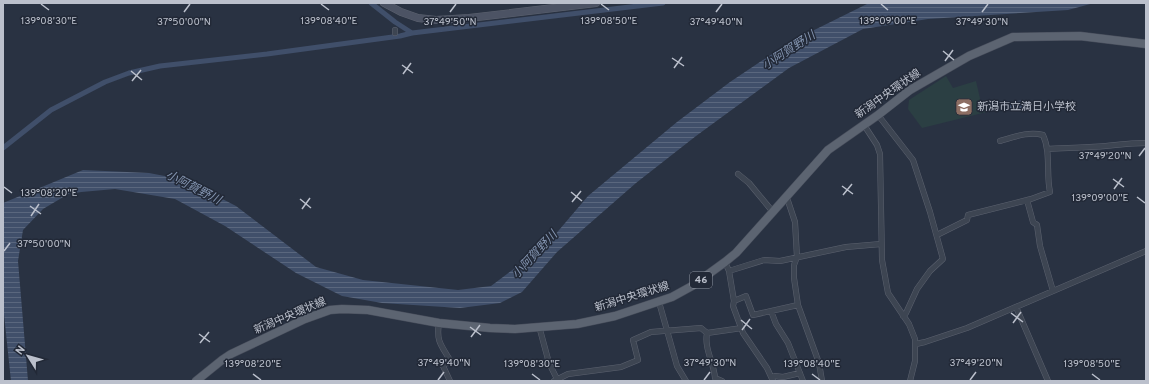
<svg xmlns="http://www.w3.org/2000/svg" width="1149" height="384" viewBox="0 0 1149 384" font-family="Overpass,'Noto Sans JP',sans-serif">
<defs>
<pattern id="water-rules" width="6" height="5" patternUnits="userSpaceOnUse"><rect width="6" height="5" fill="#404f6a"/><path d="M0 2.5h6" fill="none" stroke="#5a677e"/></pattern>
</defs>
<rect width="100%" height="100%" fill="#293242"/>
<!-- pitch -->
<path fill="#2b3f43" d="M946,76L953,88L976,81L982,107L998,103L999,109L922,128L908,109L909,100Z"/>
<!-- water -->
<path fill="url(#water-rules)" d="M869,3H1094L1068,10L928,19L863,29L789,68L696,136L636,183L557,252L522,292L500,303L460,308L382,303L342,296L296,273L225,226L175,199L115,189L70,193L43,209L23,230L18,261L28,381H11L3,305V203L83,170L149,173L175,178L201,188L236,206L316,267L363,280L458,290L491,286L548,243L588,196L677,122L730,82L790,42Z
M1023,100L1025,107L1008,111L1007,103Z"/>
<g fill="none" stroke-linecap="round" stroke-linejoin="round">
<!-- canal -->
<path stroke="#404f6a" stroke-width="5" d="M371,3L395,22L412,33
M3,148L51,110L105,82L129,73L160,66L267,54L400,36L412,33L663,3"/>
<defs>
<path id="street" d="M395,33V30
M878,115L913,160L930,212L943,259L930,271L917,289L906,313L903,316
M864,125L877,145L880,154L882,260L888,293L909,324L915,339V361L910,381
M1047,149C1061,148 1076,148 1090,147C1109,146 1127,143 1146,143
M738,174L749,183L773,212
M1027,200L1033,222L1037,225L1040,246L1053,291
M937,235L967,220L968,215L1031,199L1050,192C1046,174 1051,152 1043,135C1029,131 1014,137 1000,141
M725,262L729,271L734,301L733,306L743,333L767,368L773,381
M729,271L764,260L780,261L846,247L881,244
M734,301L746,296L753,315L798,305L794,278V265L797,257L795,222L788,201L786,198
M659,302L677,366L686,381
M798,305L819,363L822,381
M1016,307L1048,381
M771,311L776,324L788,343L803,381
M439,323C436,341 441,345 450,360L443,366L450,381
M539,326L549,363L558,381
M707,333C704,349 714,363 715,378L722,381
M707,333L742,328
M916,344L925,342L967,328L1146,251
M772,377L775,376L783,377L800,373
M554,381L568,374L621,367L638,360L633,340L651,332L701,328L707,333"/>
<path id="secondary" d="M384,3L401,12L418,18L436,20L469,18L596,3"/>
<path id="primary" d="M196,381L222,360L231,354L305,319L330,310L342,309L368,310L439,323L490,328L515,329L577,324L615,316L672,297L692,286L725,262L736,253L828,150L878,115L910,90L969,56L1013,37L1080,36L1146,44"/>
</defs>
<!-- street casing -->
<use href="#street" stroke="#5c626f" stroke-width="6"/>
<!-- secondary casing -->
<use href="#secondary" stroke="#5c626f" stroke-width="8"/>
<!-- primary casing -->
<use href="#primary" stroke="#474d5b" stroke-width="9"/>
<!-- street -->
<use href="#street" stroke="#3d4552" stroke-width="5"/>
<!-- secondary -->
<use href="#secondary" stroke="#4c5364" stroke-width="7"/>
<!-- primary -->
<use href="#primary" stroke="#5c6471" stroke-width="8"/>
</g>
<!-- ticks -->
<path fill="none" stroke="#bbc0cc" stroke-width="1.5" d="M41,4L49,10M321,4L329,10M601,4L609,10M881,4L888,10M184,12L190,4M450,12L456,4M716,12L722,4M982,12L988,4M943,51L954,60M672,58L684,66M945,61L953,50M402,65L413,73M674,68L682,57M131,71L142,80M403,74L411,63M132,81L141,70M1139,156L1145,148M1113,179L1124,187M842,186L853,194M4,187L12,193M1114,189L1122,178M571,192L582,201M843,195L852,184M1137,197L1145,203M300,199L311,208M572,202L581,191M30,206L41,214M302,209L310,198M31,216L39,204M4,251L10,243M1011,313L1023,322M741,320L752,329M1013,323L1021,312M470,327L481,335M742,330L750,319M199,334L210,342M471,337L480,325M200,343L209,332M253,374L261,380M532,374L540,380M812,374L820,380M1092,374L1100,380M438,380L444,372M704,380L710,372M970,380L976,372"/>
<!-- icons -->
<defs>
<symbol id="school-square" viewBox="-11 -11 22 22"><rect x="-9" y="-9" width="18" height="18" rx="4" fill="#8d6e63" stroke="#222937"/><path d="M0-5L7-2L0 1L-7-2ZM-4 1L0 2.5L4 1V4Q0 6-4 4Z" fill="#fff"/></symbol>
</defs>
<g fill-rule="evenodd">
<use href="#school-square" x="954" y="97" width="20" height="20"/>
</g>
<g text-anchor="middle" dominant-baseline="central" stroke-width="3" stroke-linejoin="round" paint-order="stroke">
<!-- shield labels -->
<rect fill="#222937" stroke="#8d939f" stroke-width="1" x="690" y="272" width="22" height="16" rx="3"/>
<g font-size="10" font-weight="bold" fill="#bbc0cc">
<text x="701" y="280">46</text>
</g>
<!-- street labels -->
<g font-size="11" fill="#bbc0cc" stroke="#222937">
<text transform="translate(888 94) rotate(-35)">新潟中央環状線</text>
<text transform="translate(632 297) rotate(-17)">新潟中央環状線</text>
<text transform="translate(290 316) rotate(-23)">新潟中央環状線</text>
</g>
<!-- poi labels -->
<g font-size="11" fill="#bbc0cc" stroke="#222937" text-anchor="start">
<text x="977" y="107">新潟市立満日小学校</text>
</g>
<!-- water labels -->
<g font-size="12" font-style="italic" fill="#8495b1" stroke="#222937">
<text transform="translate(789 51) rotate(-33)">小阿賀野川</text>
<text transform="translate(193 188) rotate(27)">小阿賀野川</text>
<text transform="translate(535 255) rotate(-47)">小阿賀野川</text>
</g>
</g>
<g font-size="10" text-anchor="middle" fill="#bbc0cc" stroke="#222937" stroke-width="3" stroke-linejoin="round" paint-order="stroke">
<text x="49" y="24">139°08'30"E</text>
<text x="329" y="24">139°08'40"E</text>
<text x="609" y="24">139°08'50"E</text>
<text x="888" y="24">139°09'00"E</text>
<text x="184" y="25">37°50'00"N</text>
<text x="450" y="25">37°49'50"N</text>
<text x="716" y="25">37°49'40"N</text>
<text x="982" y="25">37°49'30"N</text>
<text x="1105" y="159">37°49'20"N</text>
<text x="49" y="196">139°08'20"E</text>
<text x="1100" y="201">139°09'00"E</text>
<text x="44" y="247">37°50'00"N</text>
<text x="444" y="366">37°49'40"N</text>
<text x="710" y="366">37°49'30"N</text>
<text x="976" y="366">37°49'20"N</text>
<text x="253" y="367">139°08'20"E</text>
<text x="532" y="367">139°08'30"E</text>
<text x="812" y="367">139°08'40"E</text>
<text x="1092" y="367">139°08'50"E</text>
</g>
<!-- border -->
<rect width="1149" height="384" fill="none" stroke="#bbc0cc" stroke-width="8"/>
<!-- north arrow -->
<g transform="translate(28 356) rotate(307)" stroke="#222937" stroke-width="3" paint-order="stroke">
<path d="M0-3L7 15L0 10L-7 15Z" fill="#bbc0cc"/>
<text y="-6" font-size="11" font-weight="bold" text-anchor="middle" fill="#bbc0cc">N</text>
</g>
</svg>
